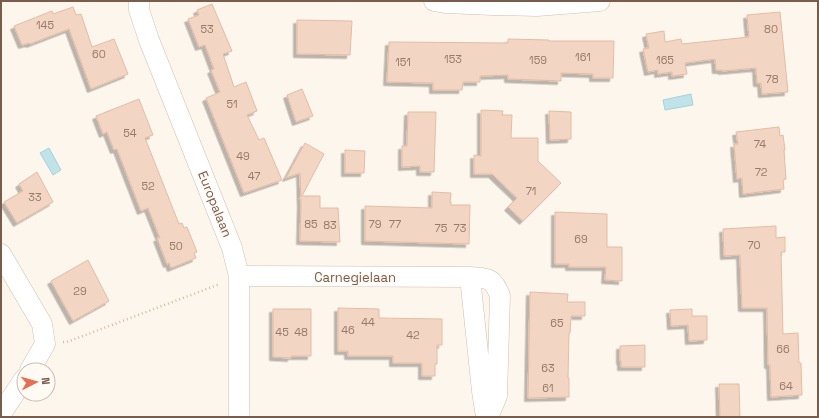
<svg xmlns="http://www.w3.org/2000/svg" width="819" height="418" viewBox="0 0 819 418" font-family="'Space Grotesk',sans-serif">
<defs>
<filter id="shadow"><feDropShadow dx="-3.5" dy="3.5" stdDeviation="0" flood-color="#0004"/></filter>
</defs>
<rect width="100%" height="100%" fill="#fdf6ec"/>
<!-- water -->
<path fill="#bfe3e8" stroke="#a5d3da" d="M691,94L693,105L665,110L663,100Z
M49,148L61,170L53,175L40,153Z"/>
<!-- building -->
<path fill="#f3d5c3" stroke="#e6bba3" filter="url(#shadow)" d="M212,4L232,51L223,54L234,87L246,82L257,111L247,115L259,140L264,138L282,180L244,193L206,98L220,92L211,70L214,69L205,45L199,47L188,19L199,15L197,10Z
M73,7L76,15L81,14L92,47L114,39L128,74L91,89L69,29L30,44L29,43L22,45L14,26L52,11L53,14Z
M780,12L788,92L762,94L761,83H757L756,68L722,71V70H716L715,59L685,63L687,74L672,76V72L658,74V70L648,72L643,49L649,48L646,34L664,31L665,42L681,39L682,44L749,37L747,15Z
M297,20L352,21L350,55L297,54Z
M508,39L549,40V41H614L613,78H593V74L561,73V81L508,79V75L480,76V82H463L462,90H433V83L387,82L389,42L508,43Z
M302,89L313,116L296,122L287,95Z
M139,99L153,135L145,138L179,224L182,223L184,228L187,227L197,252L194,253L196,258L171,268L169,263L167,264L157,238H160L148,208L141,211L117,149L114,150L107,132L103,134L96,116Z
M481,110L503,111L502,115H512L511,138H538V161L561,183L523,221L508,207L517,198L492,174H474V155L481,156Z
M549,111L571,112V139L550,140Z
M408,112H436L434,172H420V166L402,167V146H407Z
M779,127L780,136L783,135L785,150H784L786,179L783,180L784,189L743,194L742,178L737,179L734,144H738L736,132Z
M305,143L324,154L302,196H320V208H338L340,242L300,241L301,204L300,173L286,178Z
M345,150L365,151L364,173H345Z
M37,172L53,202L17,223L4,202L23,191L19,184Z
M432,192L451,193L450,202H451V205H470L469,244L365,241V206L432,208Z
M555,212L607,214V247H622V281L605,280L606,267H569V264H555Z
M776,226V238L785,237V252H781L783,334L798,333L799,363H801L802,395L771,397L770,365H768L767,308H742L740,255L724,256L723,229Z
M88,260L109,301L73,321L51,281Z
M530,292L568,294L567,302H585V316H571L570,333H569L568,378H569V397L528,398Z
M338,308L379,309V318L442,319V345H437V364H435V376H422V363H393V356H348V351H338Z
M273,309H311V356H291V358L273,357Z
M692,309V316H707V340L689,341L688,325L671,326L670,310Z
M645,345V367H621V361H620V346Z
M719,384H739L740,417H720Z"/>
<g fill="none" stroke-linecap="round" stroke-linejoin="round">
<defs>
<path id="minor" d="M139,1V10L149,40L232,248L239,276V417
M434,1L445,3L493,5L537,6L600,1
M1,254L42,324L45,344L30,370
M239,276L470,277C489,279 493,277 500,296L497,396L488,417
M470,277L482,391L486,417
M1,414L24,379"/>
</defs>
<!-- minor casing -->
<use href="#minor" stroke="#d1beb0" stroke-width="21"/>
<!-- path -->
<path stroke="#d9b8a5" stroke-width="2.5" stroke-dasharray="1 3" stroke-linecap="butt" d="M63,342H67L220,284"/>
<!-- minor -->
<use href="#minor" stroke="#fff" stroke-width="20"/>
</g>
<g text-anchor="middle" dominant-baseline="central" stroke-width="3" stroke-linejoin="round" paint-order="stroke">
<!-- number labels -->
<g font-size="11" fill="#987a6a">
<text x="45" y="25">145</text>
<text x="207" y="29">53</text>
<text x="771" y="29">80</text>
<text x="99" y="54">60</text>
<text x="583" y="57">161</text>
<text x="453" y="59">153</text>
<text x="538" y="60">159</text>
<text x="665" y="60">165</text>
<text x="403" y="62">151</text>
<text x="772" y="79">78</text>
<text x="232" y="104">51</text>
<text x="130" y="133">54</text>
<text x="760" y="144">74</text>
<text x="243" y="156">49</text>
<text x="761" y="172">72</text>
<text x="254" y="176">47</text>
<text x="148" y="186">52</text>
<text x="531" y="191">71</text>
<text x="35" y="197">33</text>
<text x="311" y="224">85</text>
<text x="375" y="224">79</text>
<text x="395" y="224">77</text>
<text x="330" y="225">83</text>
<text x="441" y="228">75</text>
<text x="460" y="228">73</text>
<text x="581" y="239">69</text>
<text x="754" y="245">70</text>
<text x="176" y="246">50</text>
<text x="80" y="291">29</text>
<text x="368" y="322">44</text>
<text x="557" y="323">65</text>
<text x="348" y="330">46</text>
<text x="282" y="332">45</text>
<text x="301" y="332">48</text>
<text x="413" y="335">42</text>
<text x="783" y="349">66</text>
<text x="548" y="368">63</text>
<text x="786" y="386">64</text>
<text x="548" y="388">61</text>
</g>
<!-- street labels -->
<g font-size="13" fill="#7a5c4d" stroke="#fffaf3">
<text transform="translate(215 204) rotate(68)">Europalaan</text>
<text x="355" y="277">Carnegielaan</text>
</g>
</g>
<!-- border -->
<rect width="819" height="418" fill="none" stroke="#7a5c4d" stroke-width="4"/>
<!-- north arrow -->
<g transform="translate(36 382) rotate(84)"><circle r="19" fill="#fffaf3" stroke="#cabbb1"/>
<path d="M0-3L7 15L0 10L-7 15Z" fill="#e76f51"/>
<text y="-6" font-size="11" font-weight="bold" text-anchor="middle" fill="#7a5c4d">N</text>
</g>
</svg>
